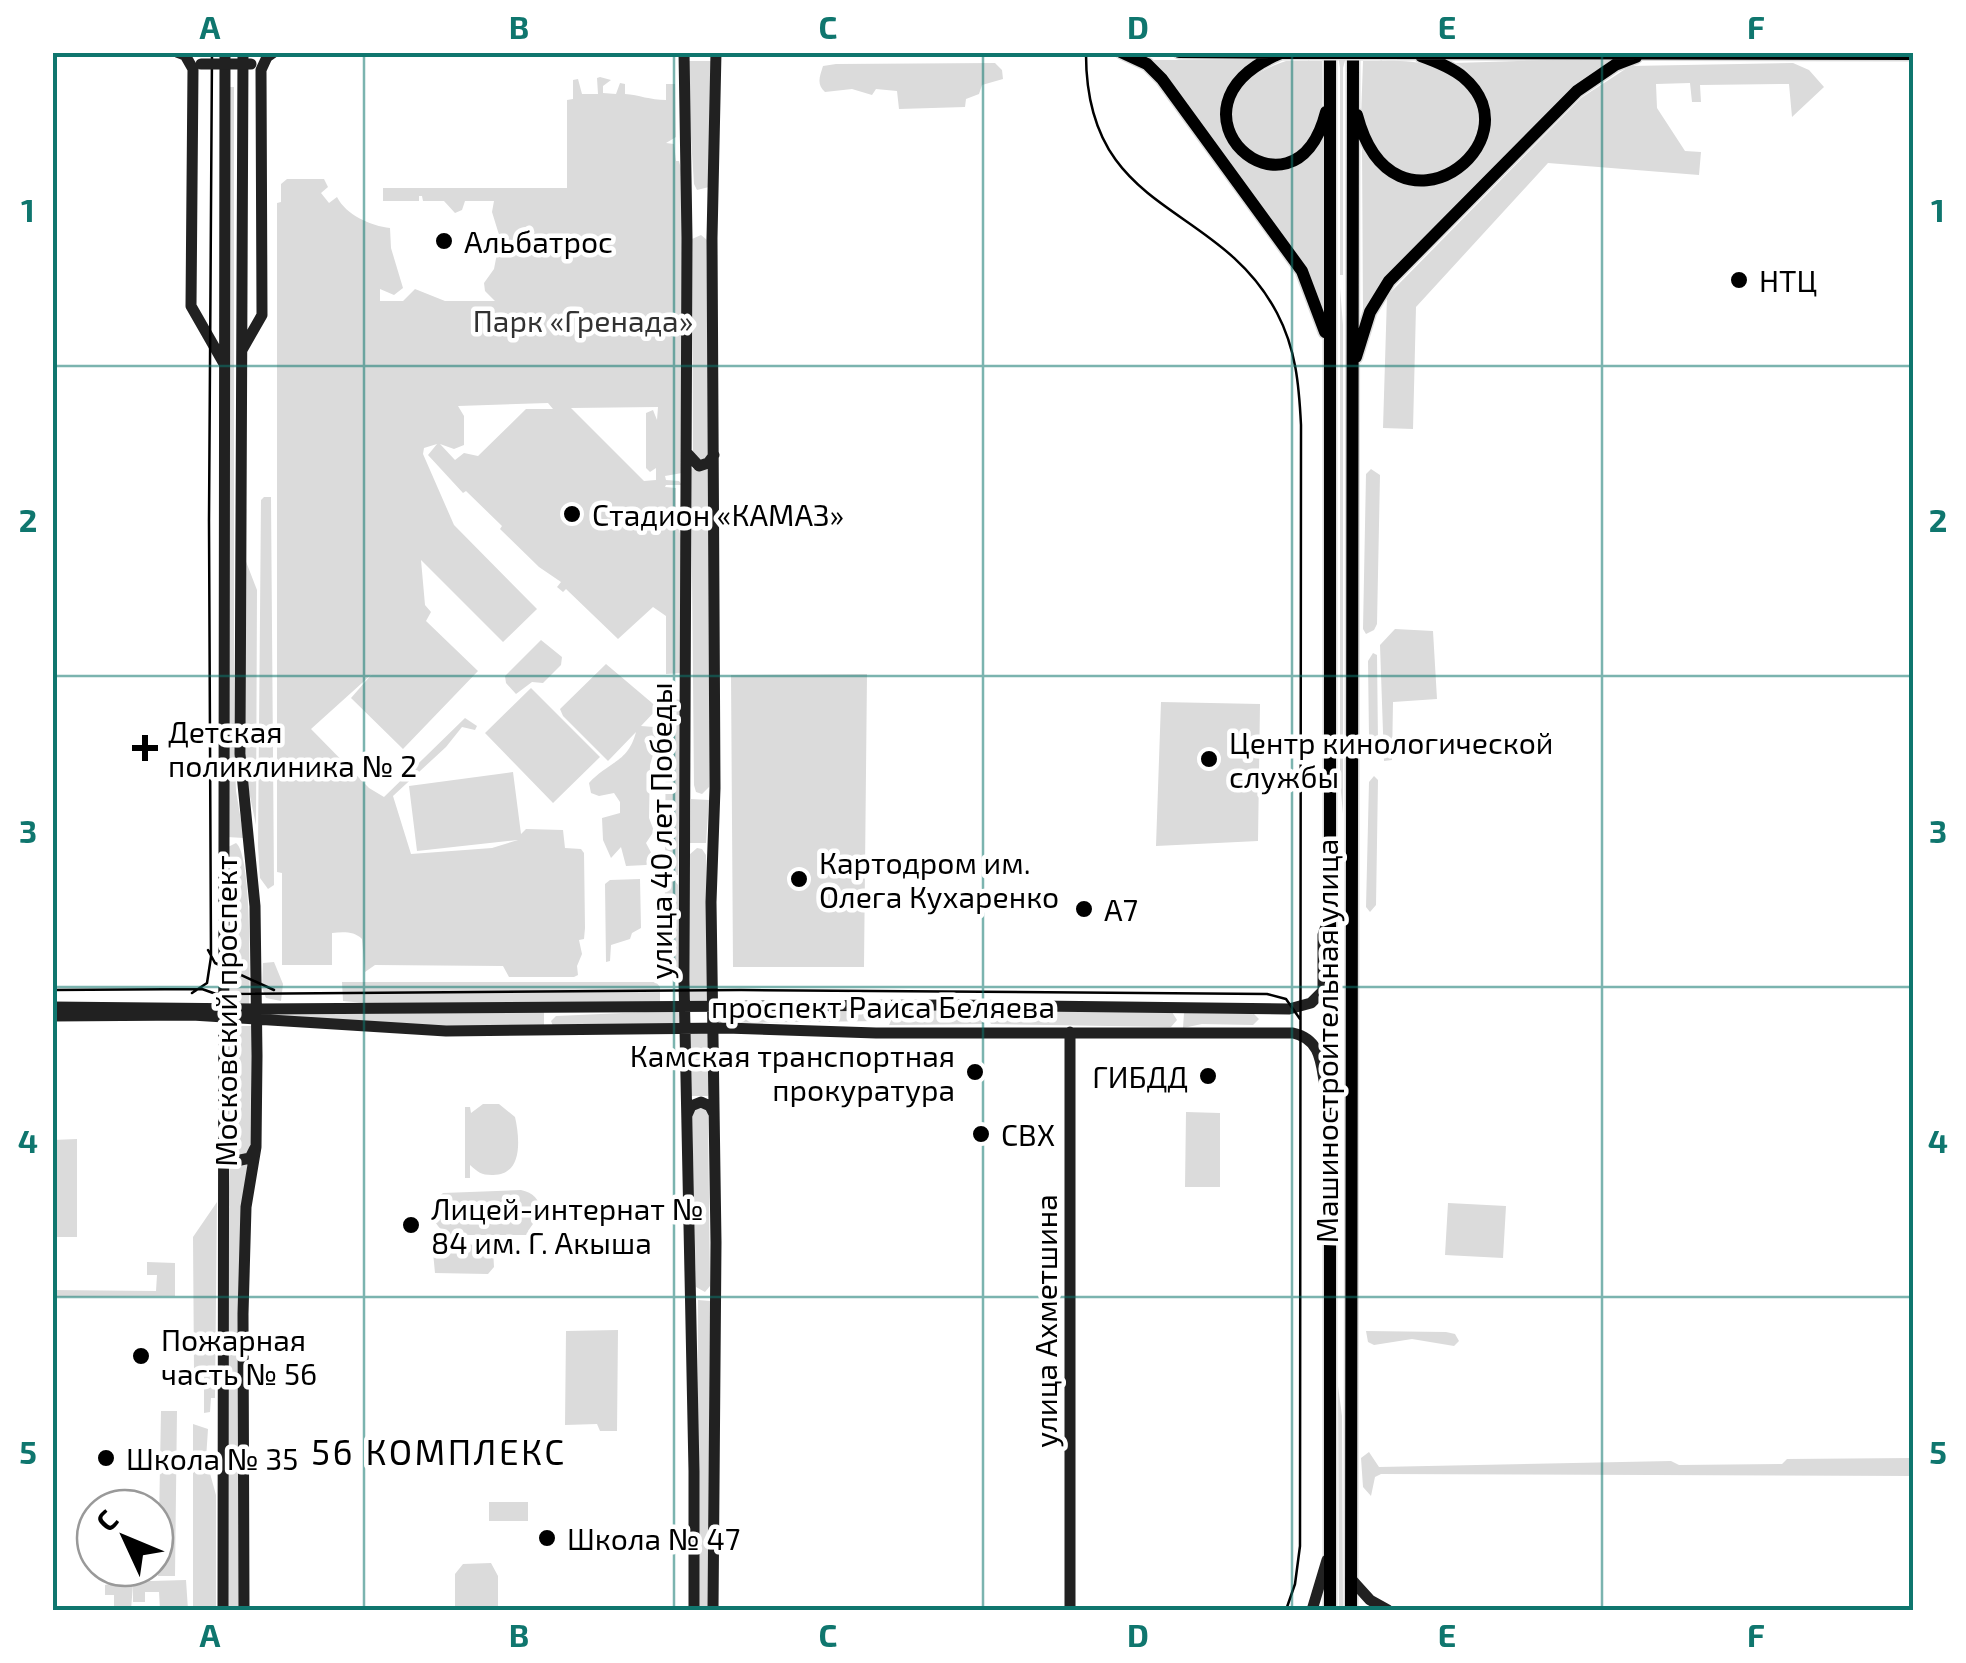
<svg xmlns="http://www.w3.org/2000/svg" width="1966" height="1663" viewBox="0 0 1966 1663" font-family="'Exo 2',sans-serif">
<rect width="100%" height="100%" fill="#fff"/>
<!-- green -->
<path fill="#dbdbdb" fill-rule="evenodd" d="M1338,53H1347L1343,68V275H1340V68Z
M1617,58L1570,89L1399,262L1381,282L1363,312L1362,149C1413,232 1522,163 1482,90C1475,78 1467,68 1455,63Z
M1148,60H1259C1248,67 1236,74 1229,85C1198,132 1258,198 1305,160C1315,151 1320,138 1326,126V317L1305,271Z
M686,61H711L709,187L697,190L694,184Z
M1286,61H1322C1322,84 1326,117 1313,137C1267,206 1169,99 1286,61Z
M1363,61C1386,61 1411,59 1433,66C1476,80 1493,121 1462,156C1453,168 1438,176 1422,176C1411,176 1396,168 1385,165L1361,118Z
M995,63L1002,70L1003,79L982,85L979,94L966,99L965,107L899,109L897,91L876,89L872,95L852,89L825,92C816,84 820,76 823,66L836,64Z
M1793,63L1809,70L1824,87L1792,117L1789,84L1700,85L1701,102H1692L1690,83L1656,84L1657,108L1685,151L1701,152L1699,175L1548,163L1416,307L1413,429L1383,428L1387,296L1581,98L1630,66Z
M600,77L611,80L603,86V93L616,94L620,83L625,84V94C639,95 650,100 666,100V84H675L676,137L666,143L674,144L676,161H679L682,173V473L665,476L666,480L679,481L682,485H666L665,487L676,488V527L679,528L682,545V673L666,674V616L653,607L618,639L566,589L563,592L557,587L561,582L539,567L500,529L502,526L466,491L463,493L428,455L437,444L424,448L423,454L454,525L537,609L503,642L421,560L425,605L431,612L426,621L478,671L403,749L351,698L372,674L311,729L369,788L384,797L465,718L477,726L475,730L462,727L446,747L393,796L411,854L492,848L518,840L417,851L409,786L513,772L521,834L526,829L563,830L565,848L581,849L584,853L585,928L584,939L579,940L582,954L577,966L578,975L574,977H509L503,966L375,965L365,972L362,939C354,931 343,932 332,933V965H282V873L277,872V203L281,202V184L287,179H324L328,187L321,193L329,203L337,197C346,215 371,226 390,228L391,248L403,288L394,295L380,289V301H403L415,289L445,301H495L485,291L484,283L494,269L500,238L492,212L494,201H465L462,210L455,213L444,201H423L422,196H419V201H383V188H567V100L573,99V80L578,79L582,94H598L597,78ZM548,403L553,409H526L478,456L464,453L455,460L440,444L454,449L464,445V416L458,406ZM658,407L657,420L653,410L646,413V468L650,472L656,468V480L644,481L571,408Z
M230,87H234V736L236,791L244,838L227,837Z
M701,235L707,240C706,311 710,383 710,454L701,462L693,455L692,239Z
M1340,288L1343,325V814L1340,781Z
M710,466L709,787L702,794L696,792L694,785L691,468L698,470Z
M1371,469L1380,475L1377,624L1374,630L1366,634L1363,629L1366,474Z
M264,497H271L274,885L268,889L260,878L258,846L261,500Z
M245,559L257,590L256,825L246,777Z
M1395,629L1433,631L1437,699L1393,702L1392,760L1384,761L1380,645Z
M541,640L562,657L561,665L543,683L532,682L516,694L506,683L505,676Z
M1373,653L1377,655L1378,743L1374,745L1369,737L1368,661Z
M606,664L658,708L641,726L654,727L659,734L650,765L649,818L654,831L646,843L655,860L646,865L626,866L621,847L611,858L603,840L602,818L620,813V802L614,793L599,796L591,793L589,783C609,761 628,763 636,732L608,761L563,716L560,709Z
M867,674L864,967H733L731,675Z
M531,688L600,757L553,803L485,733Z
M666,698L681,700L678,875H665Z
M1161,702L1260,704L1258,841L1156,846Z
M1374,776L1378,780L1376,905L1370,912L1366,907L1369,782Z
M691,799L709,800L706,843H690Z
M236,843C252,855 250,978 249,1005H228V847Z
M697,848L702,849L706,855L709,1004H690L689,855Z
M640,879L641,928L632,933L630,939L611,945L610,961L606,962L605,884L610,880Z
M665,881H675L678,885V978H668L664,975Z
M274,962L283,984L281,1001L266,998L262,988L263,963Z
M342,982H656L660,987V1005L375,1004L343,1001Z
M718,1009L880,1010L885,1017L880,1021L718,1023Z
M889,1009H986L981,1016L984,1024L889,1025L893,1016Z
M1036,1009L1172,1012L1177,1020L1171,1027L991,1024L988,1018L992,1012Z
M261,1012H544V1027H446L261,1016Z
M646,1012H682V1026H553L551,1021L556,1016Z
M1184,1013L1254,1014L1259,1019L1253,1025L1202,1024L1183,1028Z
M232,1026H252L250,1151L242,1156L229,1151Z
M690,1031H711V1086L708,1096H691Z
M483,1104H499L515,1117C520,1139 523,1176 492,1175C481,1175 478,1172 470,1165V1178H465V1107H470L471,1113Z
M699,1106L708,1110L710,1286L705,1292L696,1287L692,1110Z
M1186,1112L1220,1113V1187H1185Z
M77,1139V1237H53V1140Z
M248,1162L239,1610H228L229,1188L230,1163Z
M521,1190C534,1193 541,1200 540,1214L528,1231H535V1235H434V1232L443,1231C429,1219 429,1205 443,1193Z
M217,1202L215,1398H211L210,1412L204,1413V1375L194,1371L193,1237Z
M1448,1203L1506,1206L1503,1258L1445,1255Z
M440,1244L490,1245L493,1249L494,1267L488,1274L435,1273L433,1252Z
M147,1262L175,1263V1296L53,1297V1290L156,1291L157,1275H147Z
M698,1300L710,1301L708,1610H697Z
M618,1330L617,1431H600L597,1424L565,1425L566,1331Z
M1366,1331L1446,1332L1455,1334L1459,1341L1454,1346L1412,1339L1374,1345L1368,1342Z
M1338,1386L1342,1416L1343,1610H1339Z
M161,1411H177L175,1576H158Z
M193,1424L208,1429L206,1459L216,1495V1610H193Z
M1369,1452L1379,1467L1671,1461L1679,1465L1782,1464L1787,1459L1913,1458L1914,1476L1381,1474L1375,1477L1371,1496L1363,1487L1361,1458Z
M489,1502H528V1521H489Z
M491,1563L498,1576V1610H455V1574L463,1564Z
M186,1580L188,1610H160L159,1592H145V1602H133V1584L131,1610H53L114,1609V1595H105V1585L116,1582Z"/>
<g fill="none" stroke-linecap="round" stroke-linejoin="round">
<defs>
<path id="primary" d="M1121,52L1147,64L1162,79L1302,271L1325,332
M1179,52L1308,53
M1281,53C1148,108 1294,237 1326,112
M1382,53L1914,54
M1357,115C1393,252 1540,142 1463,77C1451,67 1435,61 1421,56
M1356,357L1370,312L1389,281L1577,91L1615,65L1636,57
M1330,1610V52
M1351,1610L1353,52"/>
</defs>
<!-- primary casing -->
<use href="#primary" stroke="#dbdbdb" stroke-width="15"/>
<!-- secondary -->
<path stroke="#212121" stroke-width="11" d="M177,52L185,55L193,69L191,306L223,362
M243,52L240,754L255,906L257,1056L256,1147L246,1207L243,1314L244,1610
M684,52L687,238L684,980L694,1471V1610
M242,350L262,315L261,70L267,57L274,52
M687,453L699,466L708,463L714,455
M52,1007L255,1009L951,1005L1289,1009L1311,1003L1323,991V935L1327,923
M52,1016L192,1015L446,1031L726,1028L876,1033H1293C1328,1041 1319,1075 1329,1102
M1070,1032V1610
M687,1115L691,1106L701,1102L710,1106L714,1114
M226,1149L230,1158L236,1161L250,1158L255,1148
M1351,1579L1370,1600L1388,1610
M223,1610L225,52
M713,1610L716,1242L711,902L715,788L712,238L716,52
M1312,1610L1327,1560"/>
<!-- primary -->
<use href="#primary" stroke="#000" stroke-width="12"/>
<!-- tram -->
<path stroke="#000" stroke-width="2.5" d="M1086,52C1085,217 1217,199 1277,313C1296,349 1299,385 1301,425L1300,1546L1295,1584L1286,1610
M208,950L215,963L274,990
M52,990L202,989L216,994L741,990L1267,994L1286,999L1300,1019
M192,993L207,983L211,957L209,521L212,52"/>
<defs>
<path id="primary-bridge" d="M1308,53H1382"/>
</defs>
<!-- primary-bridge casing -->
<use href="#primary-bridge" stroke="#dbdbdb" stroke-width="15" stroke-linecap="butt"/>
<!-- secondary-bridge -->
<path stroke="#212121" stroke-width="11" d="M201,64H251"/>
<!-- primary-bridge -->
<use href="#primary-bridge" stroke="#000" stroke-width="12"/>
</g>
<!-- grid -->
<path fill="none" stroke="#0f766e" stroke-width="2.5" stroke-opacity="0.55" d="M364,52V1610M674,52V1610M983,52V1610M1292,52V1610M1602,52V1610M52,366H1914M52,676H1914M52,987H1914M52,1297H1914"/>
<!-- markers -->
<g fill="#000" stroke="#fff" stroke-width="4">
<circle cx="444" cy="241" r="10"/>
<circle cx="1739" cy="280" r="10"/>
<circle cx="572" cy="514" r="10"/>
<path d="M140 733h10v10h10v10h-10v10h-10v-10h-10v-10h10z"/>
<circle cx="1209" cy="759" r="10"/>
<circle cx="799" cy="879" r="10"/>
<circle cx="1084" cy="909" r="10"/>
<circle cx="975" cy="1072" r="10"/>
<circle cx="1208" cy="1076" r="10"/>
<circle cx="981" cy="1134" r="10"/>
<circle cx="411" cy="1225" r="10"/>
<circle cx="141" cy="1356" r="10"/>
<circle cx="106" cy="1458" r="10"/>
<circle cx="547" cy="1538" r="10"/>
</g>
<g text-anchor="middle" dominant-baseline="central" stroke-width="9" stroke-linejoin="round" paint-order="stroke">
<!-- poi labels -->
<g font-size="30" fill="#000" stroke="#fff" text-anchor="start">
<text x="464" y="241">Альбатрос</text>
<text x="1759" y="280">НТЦ</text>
<text x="592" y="514">Стадион «КАМАЗ»</text>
<text x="168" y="731">Детская<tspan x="168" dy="34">поликлиника № 2</tspan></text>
<text x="1229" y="742">Центр кинологической<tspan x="1229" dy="34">службы</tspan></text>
<text x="819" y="862">Картодром им.<tspan x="819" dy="34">Олега Кухаренко</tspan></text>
<text x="1104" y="909">А7</text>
<text x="955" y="1055" text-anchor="end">Камская транспортная<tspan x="955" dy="34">прокуратура</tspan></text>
<text x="1188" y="1076" text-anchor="end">ГИБДД</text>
<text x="1001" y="1134">СВХ</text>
<text x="431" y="1208">Лицей-интернат №<tspan x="431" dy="34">84 им. Г. Акыша</tspan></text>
<text x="161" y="1339">Пожарная<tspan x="161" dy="34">часть № 56</tspan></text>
<text x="126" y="1458">Школа № 35</text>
<text x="567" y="1538">Школа № 47</text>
</g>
<!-- park labels -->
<g font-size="30" fill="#323232" stroke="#fff">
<text x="583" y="320">Парк «Гренада»</text>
</g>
<!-- street labels -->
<g font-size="30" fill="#000" stroke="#fff">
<text transform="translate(660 831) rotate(-90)">улица 40 лет Победы</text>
<text x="883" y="1006">проспект Раиса Беляева</text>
<text transform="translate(225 1011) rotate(-90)">Московский проспект</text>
<text transform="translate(1326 1041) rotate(-90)">Машиностроительная улица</text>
<text transform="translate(1045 1321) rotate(-90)">улица Ахметшина</text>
</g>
<!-- quarter labels -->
<g font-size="35" letter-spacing="2.5" fill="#000" stroke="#fff">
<text x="439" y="1451">56 КОМПЛЕКС</text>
</g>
</g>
<!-- border -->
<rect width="1966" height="1663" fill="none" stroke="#ffffff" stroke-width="110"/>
<!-- north arrow -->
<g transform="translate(125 1538) rotate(314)"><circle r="48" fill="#ffffff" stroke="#999999" stroke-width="2.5"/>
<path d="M0-8L18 38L0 25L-18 38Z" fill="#000000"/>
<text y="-15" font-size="28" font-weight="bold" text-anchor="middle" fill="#000000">С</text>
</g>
<rect x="55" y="55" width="1856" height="1553" fill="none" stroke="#0f766e" stroke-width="4"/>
<g font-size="32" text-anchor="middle" font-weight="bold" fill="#0f766e">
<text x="210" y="39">A</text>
<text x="519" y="39">B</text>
<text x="828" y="39">C</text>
<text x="1138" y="39">D</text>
<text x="1447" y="39">E</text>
<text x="1756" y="39">F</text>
<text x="28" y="222">1</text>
<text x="1938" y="222">1</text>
<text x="28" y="532">2</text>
<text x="1938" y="532">2</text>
<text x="28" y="843">3</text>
<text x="1938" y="843">3</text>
<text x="28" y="1153">4</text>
<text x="1938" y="1153">4</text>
<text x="28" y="1464">5</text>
<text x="1938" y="1464">5</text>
<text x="210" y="1647">A</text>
<text x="519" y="1647">B</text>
<text x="828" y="1647">C</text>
<text x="1138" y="1647">D</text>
<text x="1447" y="1647">E</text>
<text x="1756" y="1647">F</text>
</g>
</svg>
